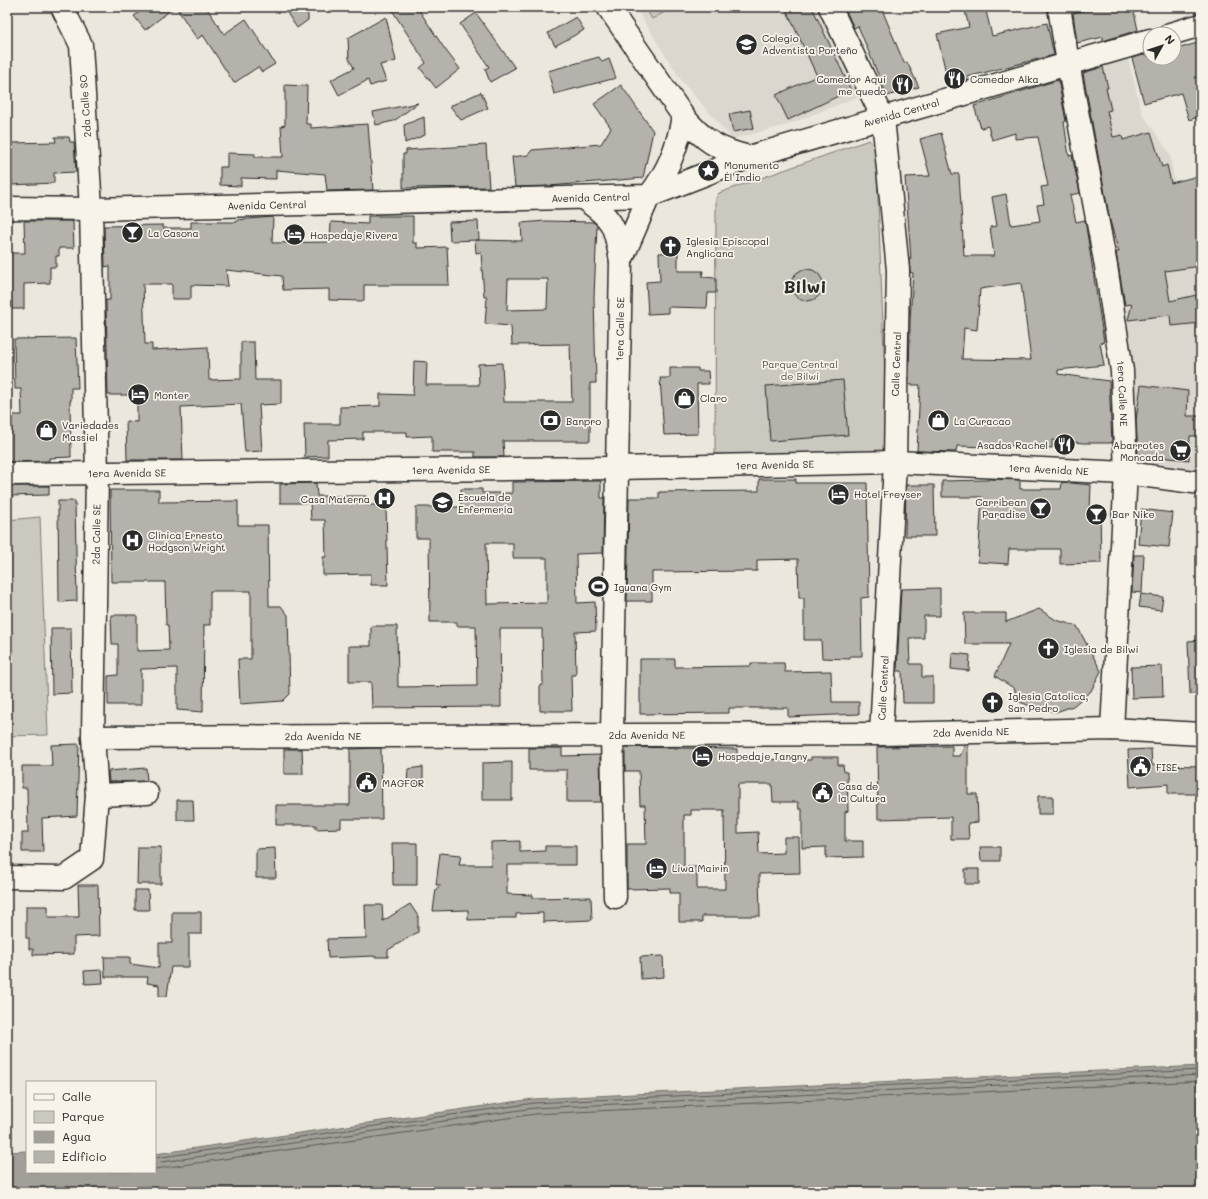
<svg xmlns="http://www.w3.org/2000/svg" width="1208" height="1199" viewBox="0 0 1208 1199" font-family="Mali,sans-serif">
<rect width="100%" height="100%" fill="#ebe7dd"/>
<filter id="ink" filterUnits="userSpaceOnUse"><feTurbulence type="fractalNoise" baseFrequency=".025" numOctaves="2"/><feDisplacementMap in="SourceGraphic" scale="8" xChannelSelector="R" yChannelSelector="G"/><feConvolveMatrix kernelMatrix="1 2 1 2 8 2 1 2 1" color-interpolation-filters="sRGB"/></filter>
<g filter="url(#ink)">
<!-- built -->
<path fill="#dbd7ce" d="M635,7H816L860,96L784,126L732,139L681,80Z
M1127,55L1142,113L1170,154L1176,193L1201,187V470L1134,466L1071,68Z"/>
<!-- green -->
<path fill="#cbc8bf" stroke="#7b7a75" d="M645,7H674L652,19Z
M869,140L876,149L888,454H715L716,198L719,193Z
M40,517L48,735L7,736V520Z"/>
<!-- water -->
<path fill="#a29f98" stroke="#72716c" d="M1201,1066V1192H7V1152L27,1151V1172H155V1154L533,1099Z"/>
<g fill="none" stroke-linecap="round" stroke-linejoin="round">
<!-- shore -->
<path stroke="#5b5957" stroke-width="1" d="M155,1158L534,1103L1201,1070
M155,1163L534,1108L1201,1075
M155,1169L535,1114L1201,1081"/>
</g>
<!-- building -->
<path fill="#b5b2ab" stroke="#2b2b2b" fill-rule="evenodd" d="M146,7H175L145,30L134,16Z
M176,7H206L224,34L246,19L275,64L262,72L258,67L234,83L203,35L197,39Z
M283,7H303L308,15V20L297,28Z
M390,7H417L444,48L460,69L436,88L420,68L426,63Z
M785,7H812L851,90L788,120L776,95L817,76Z
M854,7H881L904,63L907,62L919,87L887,96L858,26L854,28L846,11Z
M964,7H985L992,36L1047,23L1054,55L967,77L968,80L949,86L937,34L969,27Z
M1097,7H1133L1138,30L1103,41V37L1077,43L1073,13Z
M476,13L515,68L490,82L485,69L489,67L460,24Z
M386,17L396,61L380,65L386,81L370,86L368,80L339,95L331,80L354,68L349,59L348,38Z
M576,17L584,30L555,46L548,33Z
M1197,43L1198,47L1201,46V116L1189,120L1181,93L1144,103L1132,58L1144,55L1145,56L1150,55V58H1174V50Z
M599,57L602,62L609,59L616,78L554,94L548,71Z
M1103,67L1108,88H1106L1111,110L1107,111L1113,137L1122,135L1123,140L1151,132L1162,167L1167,165L1171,183L1198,176L1201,187V266L1165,271L1170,301L1201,294V323L1171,326L1170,315L1128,320L1132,304L1125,305L1116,252H1119L1110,221L1083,73Z
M1058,80L1066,121L1064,122L1069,156L1072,155L1080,193L1070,195L1076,222L1085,220L1104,342L1100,343L1104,365L1058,370V374L1109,381L1112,443H1083L1052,440V448L988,444V447L957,446L956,452L917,451L920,385H909L910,320L913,273L910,272L909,259H911L905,177L930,176L920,139L941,133L952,174H959L964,256H994L990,227L997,226L992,197L1006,194L1011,225L1040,221L1037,205L1044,204L1041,187L1048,186L1038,137L1015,139V133L992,140L988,126L981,128L974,106ZM1021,283L1031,360L962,359L964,328L977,330L980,289Z
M285,85L307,86L306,124H311V128L368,124L373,190L327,191L325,174L276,170V179L241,178V186L220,185V167H227V153L255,154V157H283L281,126L285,125Z
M621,85L653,131L643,178L549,186L515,187L512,157L528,155L532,150L601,144L611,128L594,104Z
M481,92L488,108L461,120L450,106Z
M418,103L394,121L376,125L373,112Z
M750,110L754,128L733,132L729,114Z
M424,117L425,135L405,143L404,125Z
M55,137H69L70,142H74L76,172L54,173V183L12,185V179H7V159H11V143L56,142Z
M486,145L489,187L403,188V154H406V150Z
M368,216H413V243H417V248L447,247L449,285H364V301L329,300V289L283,290L282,276L226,270L228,286L191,285V299H172V284H143L145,344H152V350L208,347L209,380L241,379V342H254L255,380H281V404L259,405L262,451L245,452L241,404L181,407L183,460H127L126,421L137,422V395H108L106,300H110V266L105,267L104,226L163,225V228H191V222H237V220L273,217L272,243L330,242L331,222L368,224Z
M24,221H73L74,248H59V256H56V267H50V283L24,284V309H7V253H25Z
M478,221L479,240L450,241L449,222Z
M545,221L593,222L597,225L594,297L596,383H590V441H503L504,457H475V452H432V436L407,437V432H363V439L328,440V456L305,457L304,424H340V407L380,406V394L413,395L414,361L427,362L426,385H479L478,364L502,363L504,402H572L570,344L512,345L511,326L485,324L487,297H484L481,252L476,253L475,240L522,241L521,223ZM508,279H548L547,309L507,310Z
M678,252V271H703L702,277L716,278V293H708L707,308L668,307V313L648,314L646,282L660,281L659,253Z
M791 285a16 16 0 1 1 32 0a16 16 0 1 1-32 0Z
M76,338L78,388H71V401H70L71,457L49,458V461L7,462V415H22L21,389H15L14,339Z
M670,368H698V371H708L709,384H697L698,434L664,435L660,378H670Z
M843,380L848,435L770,441L766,386Z
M1141,385L1188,391L1187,416H1201V436H1190L1189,460L1138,455L1136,420Z
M759,479H796V483H867L869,597L861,598L862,656H850V659L822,658L821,640H804V598H799L798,559L757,560V571L652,572V601H627L629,498H659V492L759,491Z
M988,479L1020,480V489H1061L1062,482L1091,485L1090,509L1100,508L1101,563L1060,564V549H1009L1008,564L978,562L982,497H942V481L988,480Z
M601,481V498H604L603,553L576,554L577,603L595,602L596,631L575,632L576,675H571L572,711H540V685H543L542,629H500L501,707L372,708L371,682H349V646H371V626H397L398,687L477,686L476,626H457V622H430L429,538H416V507H461V489H482V493H512V482ZM486,543H513V558H547V603L487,604Z
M316,483L317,496H366V505H386L388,585H371V574L323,575V557H326L325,520H311L310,503H280V484Z
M906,485H934L935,536H905Z
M7,486H49V495L7,496Z
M110,490H159V502L238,501V525H268L269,606H281L288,615L290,694L283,701L240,704L238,659H251V591H210V625H204L203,712L177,710V668L141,669V705H108V676L118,675V644H112L111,615H137V651L169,650L168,625H166L165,582H111Z
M58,501H75L77,601L59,602Z
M1141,509L1173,513L1169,547L1138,544Z
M1134,555H1144L1142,593L1132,592Z
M940,588V616H924V638H909L910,664H922V677H933V703H903L902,671H897L901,589Z
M1141,594L1163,597L1161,610L1139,607Z
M1039,609L1056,620L1077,626L1101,671L1091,691L1073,706L1056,712L1030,706L1015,700V689L995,676L1009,644H965L964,613H1006V622Z
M51,628H71L72,693L52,694Z
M1201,640V694H1190L1188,641Z
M952,653L970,655L969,671L951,669Z
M640,659H675V667L751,666V663H784L785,672L831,671L832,702H859V714L788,717V708H729V713L640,714Z
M1162,666L1163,697L1132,698L1131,667Z
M79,744L77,816L42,818L43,852H22V833H28L27,788H22V766H52L51,745Z
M965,745H968V794H977L978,822L968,823L969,839H951V817L878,819L877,747L952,746V756H960Z
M625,747L737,749V759L811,760V757H838V765H843L844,772H847L848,811L845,812V841H863V857L826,858V847L802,848V809H799L798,802H773L772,784H738V833L758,832L759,854L784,853V837H799L800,873L759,874L760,916H702V922H679V893H670V888L627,889V844H646L645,805H640L639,771H625ZM691,810H724L725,889H697V867H684V815H691Z
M381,748L382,819H341V828L316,829V825H276V805H350V749Z
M529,748H562V756L600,755L601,802H567V770H529Z
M284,749H302L303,774H284Z
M1151,749L1152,765L1201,766V794H1168V784L1130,787L1128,750Z
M512,762V800H482V763Z
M423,767V783L407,784L408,769Z
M146,768L147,781L109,782L108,771Z
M1038,796H1053V814H1038Z
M177,800H193L194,820H177Z
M520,841V852L545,851V846H576V865H507V894L533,895V898L591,897L592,920L543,922V913L516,914V918H499V919L468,920V910L433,911L436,889L441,885H436L440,853L461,855L459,865H491V842Z
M392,843H417V885H393Z
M138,847H161V884H137Z
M980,847H1000V861H981Z
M275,848L276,878H256V849Z
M965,869H979V884H965Z
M78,885H98L99,936L74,937V954L33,955V949H29V938H26V906H48V917H79Z
M135,890H148L149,910H135Z
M410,904L418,916V932L388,950V957H374V956L328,958L327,939L366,938L365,905H382L383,921Z
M172,912H201V934H189V967H171L167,996H159V985L147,983L148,977H105L104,957H130V964L159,968V943H172Z
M663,956L664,977L641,979L640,957Z
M102,970L103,983L85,984L84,971Z"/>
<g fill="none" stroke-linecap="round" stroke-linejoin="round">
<defs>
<g id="minor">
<path d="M830,7L883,118L898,270L895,462L881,734"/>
<path id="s1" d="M1059,7L1068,63L1106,266L1122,371L1126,473L1112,729"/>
<path d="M1170,34L1201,25"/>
<path d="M583,198C615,221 614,224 621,261"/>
<path id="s2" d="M7,208L91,209L649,196L749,157L1150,40"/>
<path id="s3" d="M7,474L617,468L895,462L1126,473L1201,483"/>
<path id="s4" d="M93,737L881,734L1112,729L1201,734"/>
<path d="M97,795L147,793"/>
<path id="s5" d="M7,877L64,878L92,859L97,795L93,737L97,474L91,209L81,45L62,7"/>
<path id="s6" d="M615,897L612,734L621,261L649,196"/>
</g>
<path id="major" d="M608,7L683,116C703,140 718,150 749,157
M649,196C668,171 678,147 683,116"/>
</defs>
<!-- minor casing -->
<use href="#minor" stroke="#2b2b2b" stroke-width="25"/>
<!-- major casing -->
<use href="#major" stroke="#2b2b2b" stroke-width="25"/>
<!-- minor -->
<use href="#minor" stroke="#f7f3e8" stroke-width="22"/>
<!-- major -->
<use href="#major" stroke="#f7f3e8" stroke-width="22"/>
</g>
</g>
<!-- icons -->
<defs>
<symbol id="school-disc" viewBox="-11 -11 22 22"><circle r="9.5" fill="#2b2b2b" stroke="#f7f3e8"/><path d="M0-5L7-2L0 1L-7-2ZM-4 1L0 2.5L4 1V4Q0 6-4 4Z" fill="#fff"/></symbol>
<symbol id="restaurant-disc" viewBox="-11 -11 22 22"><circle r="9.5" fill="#2b2b2b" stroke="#f7f3e8"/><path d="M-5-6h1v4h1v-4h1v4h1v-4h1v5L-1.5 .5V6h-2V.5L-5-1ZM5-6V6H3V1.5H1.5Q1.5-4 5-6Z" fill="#fff"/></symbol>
<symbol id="sight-disc" viewBox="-11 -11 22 22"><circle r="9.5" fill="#2b2b2b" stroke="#f7f3e8"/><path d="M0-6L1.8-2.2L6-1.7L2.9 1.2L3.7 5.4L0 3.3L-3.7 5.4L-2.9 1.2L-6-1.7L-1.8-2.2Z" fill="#fff"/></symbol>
<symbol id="bar-disc" viewBox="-11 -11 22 22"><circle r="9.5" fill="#2b2b2b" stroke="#f7f3e8"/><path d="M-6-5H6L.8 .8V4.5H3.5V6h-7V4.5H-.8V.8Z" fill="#fff"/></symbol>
<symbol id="hotel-disc" viewBox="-11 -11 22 22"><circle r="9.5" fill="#2b2b2b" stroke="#f7f3e8"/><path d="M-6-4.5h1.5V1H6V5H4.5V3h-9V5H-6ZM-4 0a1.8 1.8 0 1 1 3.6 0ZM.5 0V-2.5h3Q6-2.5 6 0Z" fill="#fff"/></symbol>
<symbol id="church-disc" viewBox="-11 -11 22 22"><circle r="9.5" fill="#2b2b2b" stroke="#f7f3e8"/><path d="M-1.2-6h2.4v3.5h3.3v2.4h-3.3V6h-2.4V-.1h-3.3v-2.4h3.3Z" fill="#fff"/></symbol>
<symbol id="shop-disc" viewBox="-11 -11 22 22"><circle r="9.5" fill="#2b2b2b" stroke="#f7f3e8"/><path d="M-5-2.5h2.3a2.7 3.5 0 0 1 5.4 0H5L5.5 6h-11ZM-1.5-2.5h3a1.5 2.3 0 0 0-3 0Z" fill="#fff"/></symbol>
<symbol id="bank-disc" viewBox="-11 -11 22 22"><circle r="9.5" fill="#2b2b2b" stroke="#f7f3e8"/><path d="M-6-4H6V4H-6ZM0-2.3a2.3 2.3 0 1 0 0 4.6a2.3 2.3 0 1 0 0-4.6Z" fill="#fff"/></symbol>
<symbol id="supermarket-disc" viewBox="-11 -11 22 22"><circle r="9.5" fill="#2b2b2b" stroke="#f7f3e8"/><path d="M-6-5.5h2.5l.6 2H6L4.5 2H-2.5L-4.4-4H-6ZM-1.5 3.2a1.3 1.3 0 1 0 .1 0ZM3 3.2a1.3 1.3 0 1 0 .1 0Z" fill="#fff"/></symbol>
<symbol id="hospital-disc" viewBox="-11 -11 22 22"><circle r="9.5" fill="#2b2b2b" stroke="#f7f3e8"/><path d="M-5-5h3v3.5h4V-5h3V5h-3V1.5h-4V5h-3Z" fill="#fff"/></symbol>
<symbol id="university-disc" viewBox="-11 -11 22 22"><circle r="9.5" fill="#2b2b2b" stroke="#f7f3e8"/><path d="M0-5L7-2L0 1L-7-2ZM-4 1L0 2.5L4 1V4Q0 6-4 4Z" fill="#fff"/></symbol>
<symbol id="stadium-disc" viewBox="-11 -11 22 22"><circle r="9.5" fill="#2b2b2b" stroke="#f7f3e8"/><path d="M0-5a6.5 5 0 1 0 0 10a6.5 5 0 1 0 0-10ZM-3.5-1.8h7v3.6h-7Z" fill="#fff"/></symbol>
<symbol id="civic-disc" viewBox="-11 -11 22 22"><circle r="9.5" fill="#2b2b2b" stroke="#f7f3e8"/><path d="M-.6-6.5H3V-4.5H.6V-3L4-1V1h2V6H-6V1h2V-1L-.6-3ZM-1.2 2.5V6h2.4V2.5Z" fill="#fff"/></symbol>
</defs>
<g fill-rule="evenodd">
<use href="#school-disc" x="734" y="32" width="25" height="25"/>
<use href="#restaurant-disc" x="942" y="66" width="25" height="25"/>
<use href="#restaurant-disc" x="890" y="72" width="25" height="25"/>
<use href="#sight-disc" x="696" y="158" width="25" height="25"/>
<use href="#bar-disc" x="120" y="220" width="25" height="25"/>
<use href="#hotel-disc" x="282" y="222" width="25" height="25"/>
<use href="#church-disc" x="658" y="234" width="25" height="25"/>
<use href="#hotel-disc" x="126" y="382" width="25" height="25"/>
<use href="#shop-disc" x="672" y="386" width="25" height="25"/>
<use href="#bank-disc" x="538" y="408" width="25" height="25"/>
<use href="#shop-disc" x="926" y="408" width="25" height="25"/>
<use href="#shop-disc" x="34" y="418" width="25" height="25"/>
<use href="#restaurant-disc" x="1052" y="432" width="25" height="25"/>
<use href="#supermarket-disc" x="1168" y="438" width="25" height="25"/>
<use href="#hotel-disc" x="826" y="482" width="25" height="25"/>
<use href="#hospital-disc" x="372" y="486" width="25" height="25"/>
<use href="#university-disc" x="430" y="490" width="25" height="25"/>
<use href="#bar-disc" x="1028" y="496" width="25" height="25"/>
<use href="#bar-disc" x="1084" y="502" width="25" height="25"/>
<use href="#hospital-disc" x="120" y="528" width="25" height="25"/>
<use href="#stadium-disc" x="586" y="574" width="25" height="25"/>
<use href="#church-disc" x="1036" y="636" width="25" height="25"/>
<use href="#church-disc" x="980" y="690" width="25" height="25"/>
<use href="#hotel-disc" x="690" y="744" width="25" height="25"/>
<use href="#civic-disc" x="1128" y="754" width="25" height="25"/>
<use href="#civic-disc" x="354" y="770" width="25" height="25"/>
<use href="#civic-disc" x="810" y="780" width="25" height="25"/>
<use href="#hotel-disc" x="644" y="856" width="25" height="25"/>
</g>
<g text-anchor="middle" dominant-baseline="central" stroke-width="3.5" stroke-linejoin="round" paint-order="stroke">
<!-- poi labels -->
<g font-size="10" fill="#2b2b2b" stroke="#f7f3e8" text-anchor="start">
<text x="762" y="38">Colegio<tspan x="762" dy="12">Adventista Porteño</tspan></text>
<text x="886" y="79" text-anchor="end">Comedor Aqui<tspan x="886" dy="12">me quedo</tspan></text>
<text x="970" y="79">Comedor Alka</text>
<text x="724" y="165">Monumento<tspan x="724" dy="12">Él Indio</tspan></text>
<text x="148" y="233">La Casona</text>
<text x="310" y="235">Hospedaje Rivera</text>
<text x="686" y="241">Iglesia Episcopal<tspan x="686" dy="12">Anglicana</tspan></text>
<text x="154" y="395">Monter</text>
<text x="700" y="398">Claro</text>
<text x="566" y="421">Banpro</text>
<text x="954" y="421">La Curacao</text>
<text x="62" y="425">Variedades<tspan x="62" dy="12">Massiel</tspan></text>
<text x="1048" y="445" text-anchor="end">Asados Rachel</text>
<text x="1164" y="445" text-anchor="end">Abarrotes<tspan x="1164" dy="12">Moncada</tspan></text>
<text x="854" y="494">Hotel Freyser</text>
<text x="458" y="497">Escuela de<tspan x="458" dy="12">Enfermería</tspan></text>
<text x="370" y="499" text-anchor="end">Casa Materna</text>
<text x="1026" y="502" text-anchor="end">Carribean<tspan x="1026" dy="12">Paradise</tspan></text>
<text x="1112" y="514">Bar Nike</text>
<text x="148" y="535">Clínica Ernesto<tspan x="148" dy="12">Hodgson Wright</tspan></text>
<text x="614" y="587">Iguana Gym</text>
<text x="1064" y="649">Iglesia de Bilwi</text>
<text x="1008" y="696">Iglesia Catolica,<tspan x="1008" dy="12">San Pedro</tspan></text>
<text x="718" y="756">Hospedaje Tangny</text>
<text x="1156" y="767">FISE</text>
<text x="382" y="783">MAGFOR</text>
<text x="838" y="786">Casa de<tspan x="838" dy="12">la Cultura</tspan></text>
<text x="672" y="868">Liwa Mairin</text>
</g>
<!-- street labels -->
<g font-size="10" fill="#2b2b2b" stroke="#f7f3e8">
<text transform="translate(85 106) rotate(-94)">2da Calle SO</text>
<text stroke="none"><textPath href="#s2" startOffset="908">Avenida Central</textPath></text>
<text stroke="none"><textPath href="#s2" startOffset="584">Avenida Central</textPath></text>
<text stroke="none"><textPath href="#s2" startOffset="260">Avenida Central</textPath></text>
<text stroke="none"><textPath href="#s6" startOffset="568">1era Calle SE</textPath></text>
<text transform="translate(896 364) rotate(-88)">Calle Central</text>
<text stroke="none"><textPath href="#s1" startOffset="392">1era Calle NE</textPath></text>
<text stroke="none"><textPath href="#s3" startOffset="768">1era Avenida SE</textPath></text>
<text stroke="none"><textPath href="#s3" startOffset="1042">1era Avenida NE</textPath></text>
<text stroke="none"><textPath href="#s3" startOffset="444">1era Avenida SE</textPath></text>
<text stroke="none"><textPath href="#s3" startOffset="120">1era Avenida SE</textPath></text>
<text stroke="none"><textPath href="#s5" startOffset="416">2da Calle SE</textPath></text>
<text transform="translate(883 688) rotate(-87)">Calle Central</text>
<text stroke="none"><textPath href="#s4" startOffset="878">2da Avenida NE</textPath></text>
<text stroke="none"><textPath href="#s4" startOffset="554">2da Avenida NE</textPath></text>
<text stroke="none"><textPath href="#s4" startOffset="230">2da Avenida NE</textPath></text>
</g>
<!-- park labels -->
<g font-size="10" fill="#535250" stroke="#f7f3e8">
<text x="800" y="364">Parque Central<tspan x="800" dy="12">de Bilwi</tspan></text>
</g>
<!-- town labels -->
<g font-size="18" font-weight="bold" fill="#2b2b2b" stroke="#f7f3e8">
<text x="805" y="286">Bilwi</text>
</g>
</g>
<!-- margin -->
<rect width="1208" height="1199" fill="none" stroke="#f7f3e8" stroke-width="24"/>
<rect x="12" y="12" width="1184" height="1175" fill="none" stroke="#2b2b2b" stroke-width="1.5" filter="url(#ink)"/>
<!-- legend -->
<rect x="26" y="1081" width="130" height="92" fill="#f7f3e8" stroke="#a5a39c"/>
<rect x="34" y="1094" width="20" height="6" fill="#f7f3e8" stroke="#a5a39c"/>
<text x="62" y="1101" font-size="12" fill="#2b2b2b">Calle</text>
<rect x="34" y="1111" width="20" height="12" fill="#cbc8bf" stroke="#a5a39c"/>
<text x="62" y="1121" font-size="12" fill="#2b2b2b">Parque</text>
<rect x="34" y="1131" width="20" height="12" fill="#a29f98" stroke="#a5a39c"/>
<text x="62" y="1141" font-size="12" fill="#2b2b2b">Agua</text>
<rect x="34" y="1151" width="20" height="12" fill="#b5b2ab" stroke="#a5a39c"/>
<text x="62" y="1161" font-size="12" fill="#2b2b2b">Edificio</text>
<!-- north arrow -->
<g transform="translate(1162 46) rotate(51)"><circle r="19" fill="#f7f3e8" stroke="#a5a39c"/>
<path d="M0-3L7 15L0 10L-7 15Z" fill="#2b2b2b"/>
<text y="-6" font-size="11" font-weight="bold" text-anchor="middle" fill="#2b2b2b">N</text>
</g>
</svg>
